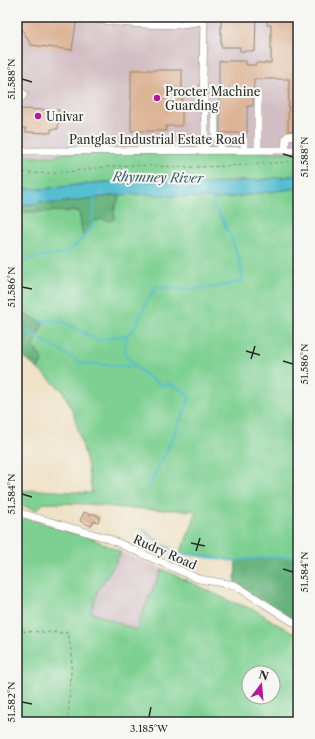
<svg xmlns="http://www.w3.org/2000/svg" width="315" height="739" viewBox="0 0 315 739" font-family="'Libre Caslon Text',serif">
<rect width="100%" height="100%" fill="#f6f6f2"/>
<filter id="ink" filterUnits="userSpaceOnUse"><feTurbulence type="fractalNoise" baseFrequency=".025" numOctaves="2"/><feDisplacementMap in="SourceGraphic" scale="8" xChannelSelector="R" yChannelSelector="G"/><feConvolveMatrix kernelMatrix="1 2 1 2 8 2 1 2 1" color-interpolation-filters="sRGB"/></filter>
<filter id="wash" filterUnits="userSpaceOnUse"><feTurbulence type="fractalNoise" baseFrequency=".012" numOctaves="4" result="noise"/><feDisplacementMap in="SourceGraphic" scale="16" xChannelSelector="R" yChannelSelector="G"/><feGaussianBlur stdDeviation="0.9" result="paint"/><feColorMatrix in="noise" values="0 0 0 0 0 0 0 0 0 0 0 0 0 0 0 0 0 1.4 0 .05"/><feComposite in="paint" operator="in"/></filter>
<g filter="url(#wash)">
<rect width="100%" height="100%" fill="#efe2c7"/>
<!-- industrial -->
<path fill="#d2bec4" d="M17,17H298V152L30,157L25,153H17Z
M121,552L162,569L150,595L136,630L90,612L98,590L110,572Z"/>
<!-- green -->
<path fill="#7ed092" stroke="#547e5e" fill-rule="evenodd" d="M298,152V175L260,180L239,181L237,180L211,184L165,181H131L105,182L42,189L17,188V153H25L31,157L56,156L62,153Z
M298,188V557H276L255,558L236,561L180,553L193,523L196,511L122,508L88,504L44,503L36,510L17,504V491L37,490L92,493L86,458L73,412L63,391L38,369L43,360L33,346L43,323L17,311V212L79,211L83,237L92,222L101,219L110,221L120,195L134,194L160,195L218,199Z
M25,518L91,538L121,552L110,572L98,590L91,612L136,630L150,595L162,569L230,601L257,611L275,623L298,635V722H17V521H22ZM249,673H273V697H249Z"/>
<!-- forest -->
<path fill="#66b27c" stroke="#486e54" d="M120,195L114,210L115,218L110,221L101,219L92,222L91,228L83,237L79,211L17,212V204H33L41,201L47,203H58Z
M17,311L43,323L33,346L43,360L38,369L17,352Z
M276,557H298V625L235,585L236,561L255,558Z"/>
<!-- water -->
<path fill="#55bed1" stroke="#40747e" d="M298,175V188L218,199L160,195L134,194L109,196L58,203H47L41,201L33,204H17V188L42,189L105,182L131,181H165L211,184L260,180Z"/>
<g fill="none" stroke-linecap="round" stroke-linejoin="round">
<!-- stream -->
<path stroke="#55bed1" stroke-width="2" d="M17,263L43,256L67,253L79,242L91,228L95,198
M40,321L50,320L63,322L98,340L127,335
M17,326L37,337L81,363L136,367L125,355L127,335L133,331L147,302L156,287L185,289L216,287L243,281C242,263 234,244 226,228C224,223 222,218 219,214C214,206 212,209 211,198
M136,367L151,379L164,386L170,384L185,392L190,399L166,452L148,489
M142,529L164,546L180,553L236,561L255,558L276,557H298"/>
</g>
<g id="blocks">
<!-- building -->
<path fill="#ddb495" d="M18,17H77L72,50L31,45L23,31L17,26Z
M221,17H256L255,51H240V47H221Z
M267,17H298V130L288,131L289,79H254L253,106H247V133H220V108L219,105V61H246V65H256V63H271V25H267Z
M131,70H182V126H166V131H131Z
M17,109L59,110L58,129H51V133L26,132V128H17Z
M84,512L91,515L92,513L100,517L98,522L94,521L91,526L80,521Z"/>
</g>
</g>
<g filter="url(#ink)">
<use href="#blocks" fill-opacity="0" stroke="#8d8679" stroke-width="1"/>
<g fill="none" stroke-linecap="round" stroke-linejoin="round">
<defs>
<path id="minor" d="M204,17L203,75L205,126V151
M95,19C123,23 154,26 182,24C189,23 196,22 203,21
M17,104L24,94
M215,108V134L217,138L221,140V150
M221,140H244V150
M258,150V95
M285,150L286,138L288,136L298,135
M17,151L298,150
M17,512L107,538L199,579L235,585L298,625"/>
</defs>
<!-- minor casing -->
<use href="#minor" stroke="#8d8679" stroke-width="8"/>
<!-- path -->
<path stroke="#8d8679" stroke-width="1" stroke-dasharray="3 3" stroke-linecap="butt" d="M17,171C50,178 84,168 117,166C141,164 165,167 188,167C225,167 261,164 298,161
M17,631L68,633L72,655L68,722"/>
<!-- minor -->
<use href="#minor" stroke="#fff" stroke-width="7"/>
</g>
</g>
<!-- ticks -->
<path fill="none" stroke="#2b2b2b" stroke-width="1.5" d="M22,79L32,82M283,154L293,157M22,287L32,289M246,351L260,355M251,359L255,346M283,361L293,364M22,494L32,497M191,543L205,546M196,551L200,538M283,569L293,572M22,702L32,704M149,717L151,707"/>
<!-- markers -->
<g fill="#b5179e" stroke="#f6f6f2" stroke-width="1.5">
<circle cx="157" cy="98" r="4"/>
<circle cx="38" cy="116" r="4"/>
</g>
<g text-anchor="middle" dominant-baseline="central" stroke-width="4" stroke-linejoin="round" paint-order="stroke">
<!-- poi labels -->
<g font-size="12" fill="#2b2b2b" stroke="#f6f6f2" text-anchor="start">
<text x="165" y="91">Procter Machine<tspan x="165" dy="14">Guarding</tspan></text>
<text x="46" y="116">Univar</text>
</g>
<!-- street labels -->
<g font-size="12" fill="#2b2b2b" stroke="#f6f6f2">
<text x="157" y="139">Pantglas Industrial Estate Road</text>
<text transform="translate(165 552) rotate(24)">Rudry Road</text>
</g>
<!-- water labels -->
<g font-size="13" font-style="italic" fill="#3a5e65" stroke="#f6f6f2">
<text transform="translate(158 177) rotate(1)">Rhymney River</text>
</g>
</g>
<!-- margin -->
<rect width="315" height="739" fill="none" stroke="#f6f6f2" stroke-width="44"/>
<!-- north arrow -->
<g transform="translate(261 685) rotate(16)"><circle r="19" fill="#f6f6f2" stroke="#a5a5a2"/>
<path d="M0-3L7 15L0 10L-7 15Z" fill="#b5179e"/>
<text y="-6" font-size="11" font-weight="bold" text-anchor="middle" fill="#2b2b2b">N</text>
</g>
<rect x="22" y="22" width="271" height="695" fill="none" stroke="#2b2b2b" stroke-width="1.5"/>
<g font-size="10" text-anchor="middle" fill="#2b2b2b">
<text transform="translate(11 79) rotate(-90)" y="4">51.588°N</text>
<text transform="translate(304 157) rotate(-90)" y="4">51.588°N</text>
<text transform="translate(11 287) rotate(-90)" y="4">51.586°N</text>
<text transform="translate(304 364) rotate(-90)" y="4">51.586°N</text>
<text transform="translate(11 494) rotate(-90)" y="4">51.584°N</text>
<text transform="translate(304 572) rotate(-90)" y="4">51.584°N</text>
<text transform="translate(11 702) rotate(-90)" y="4">51.582°N</text>
<text x="149" y="732">3.185°W</text>
</g>
</svg>
